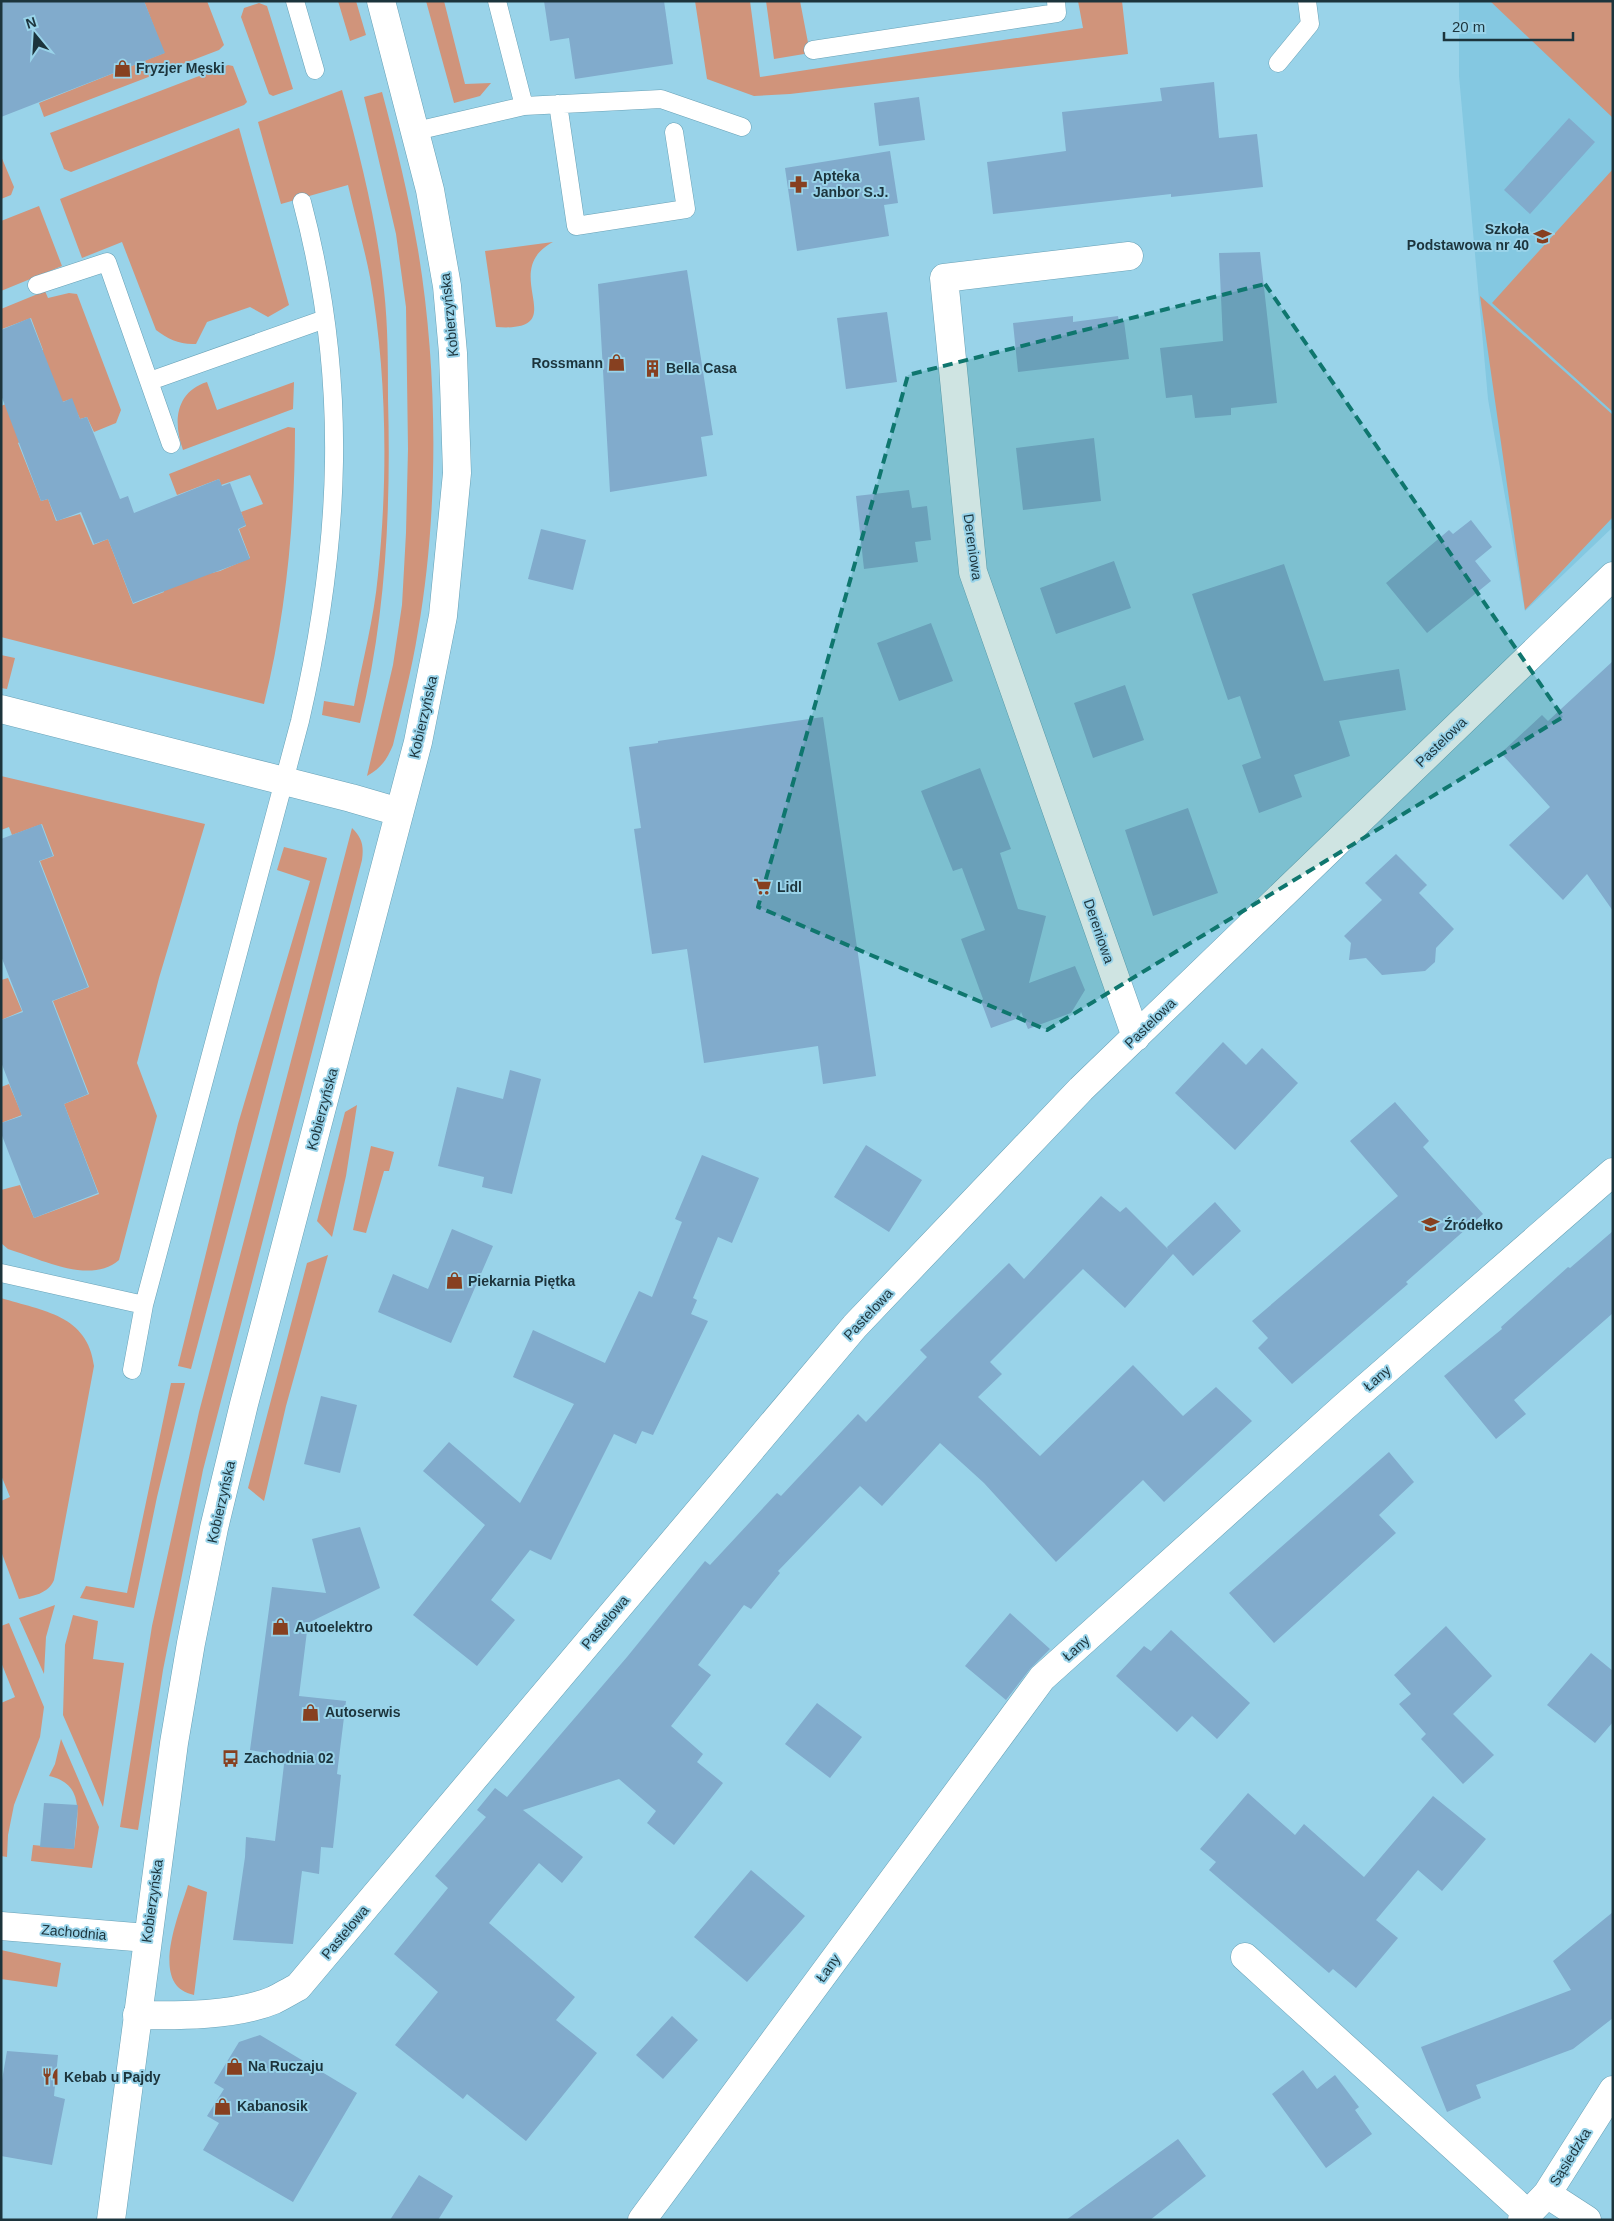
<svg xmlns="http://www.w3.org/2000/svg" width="1614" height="2221" viewBox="0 0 1614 2221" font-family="Helvetica,sans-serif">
<rect width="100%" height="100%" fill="#99d3e9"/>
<!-- built -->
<path fill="#84c8e1" d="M1459,1H1613V527L1525,611L1488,399L1459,76Z"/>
<!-- green -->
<path fill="#d0947b" d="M144,1H207L224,45L219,50L44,117L39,103L164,53Z
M338,1H356L366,35L350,41Z
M426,1H444L465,84L491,83L480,96L454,103Z
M695,1H750L760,77L1083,28L1078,1H1122L1128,54L790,94L754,96L707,79Z
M766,1H800L810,53L774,59Z
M1490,1H1613V118Z
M259,3L267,6L293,89L273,96L269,94L241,17L244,8Z
M228,65L233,66L247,102L244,105L71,172L64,169L50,133Z
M342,90C360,155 377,222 384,290C388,326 388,363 388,399C391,508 386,617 360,723L322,715L324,701L354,706C362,663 374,619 378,575C388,478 387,374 370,277C364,246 355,216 348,185L281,204L258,122Z
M382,92C396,144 409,197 418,250C438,370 439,511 418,631C412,669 402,707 393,745C387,760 381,768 367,776L393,665L402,605L406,533L408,449L406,307L396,234L364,97Z
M239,128L289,305L268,317L250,307L207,322L196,344C180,345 168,339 156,330L122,242L82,258L60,199Z
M1,156L14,187L11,195L1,199Z
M1613,169V412L1492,303Z
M39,206L62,266L1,291V221Z
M553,242C496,272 576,333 496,327L485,251Z
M45,291L48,298L69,293L77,294L121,410L116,423L94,432L87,417L80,419L71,399L44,408L24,357L43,350L31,318L2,329L1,309Z
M1480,296L1613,415V517L1525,610Z
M207,382L217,410L294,382L293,409L183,450C173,423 175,392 207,382Z
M11,402L26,438L18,443L41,501L48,499L56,521L80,514L93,545L108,539L133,604L164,592L162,585L220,571L250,558L239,529L246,526L241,512L263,504L250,475L221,485L219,479L177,495L169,474L288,427L295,428C295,520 286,614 264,704L1,637V406Z
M1,655L15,658L7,689L1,688Z
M1,776L205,824L159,978L137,1063L157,1116L119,1260C90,1285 41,1259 8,1249L1,1243V1190L20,1185L34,1218L99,1194L64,1104L89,1094L53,1001L89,987L40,861L54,856L42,824L12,835L9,827L1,830Z
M352,828C362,838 364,845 362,860L203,1470L163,1670L138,1830L120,1827L152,1626L199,1412Z
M284,847L327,858L191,1369L178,1366L238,1124L310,881L277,870Z
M8,978L22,1011L1,1020V980Z
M9,1084L22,1115L1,1123V1087Z
M357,1105L346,1176L332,1237L317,1221L345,1112Z
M371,1146L394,1152L389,1171H384L366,1233L353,1230Z
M328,1255L286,1406L264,1501L248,1488L307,1263Z
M1,1298C43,1311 88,1315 94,1366L54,1580C48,1594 33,1596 19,1599L1,1551V1501L10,1497L1,1475Z
M171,1383H185L157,1497L134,1608L80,1598L86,1586L127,1593Z
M55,1605L46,1637L44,1674L19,1618Z
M73,1615L98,1621L93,1659L124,1663L103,1807L63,1715L65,1645Z
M9,1623L44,1707L40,1737L14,1805L8,1835L7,1857L1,1856V1703L15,1697L1,1662V1626Z
M61,1739L99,1827L92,1868L31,1861L33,1845L74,1849C77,1819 87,1784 49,1776L55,1764Z
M188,1885L207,1892L194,1995C148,1986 179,1915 188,1885Z
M1,1950L61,1963L57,1987L1,1979Z"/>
<!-- building -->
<path fill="#81abcc" d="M1,1H144L165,53L1,117Z
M544,1H664L673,64L575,79L569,38L550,41Z
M1214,82L1219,138L1257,134L1263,187L1171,197V194L993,214L987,162L1066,151L1062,112L1162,101L1160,88Z
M919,97L925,140L879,146L874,103Z
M1569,118L1595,142L1530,214L1504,190Z
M890,151L898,203L884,205L889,236L797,251L785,168Z
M1260,252L1277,403L1231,408V415L1195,418L1192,395L1166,398L1160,348L1223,341L1219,253Z
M687,270L713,435L701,437L707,476L610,492L598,284Z
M887,312L897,382L846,389L837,318Z
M1073,316V322L1118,316L1119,322L1124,321L1129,359L1018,372L1013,323Z
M30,318L63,402L72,398L80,419L87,417L120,499L128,496L134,513L219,479L222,486L230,483L246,525L238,529L250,559L133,603L108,539L94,544L81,512L57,521L48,499L41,501L1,395V330Z
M1094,438L1101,501L1023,510L1016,448Z
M909,490L912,508L927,506L931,540L915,542L918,562L864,569L856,496Z
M1471,520L1492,547L1475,561L1491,581L1427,633L1386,583L1449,530L1453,534Z
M541,529L586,540L573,590L528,579Z
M1114,561L1131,608L1056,634L1040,588Z
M1284,564L1324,681L1399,669L1406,710L1339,721L1350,756L1294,775L1302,797L1259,813L1242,765L1261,758L1240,696L1228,700L1192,594Z
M931,623L953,681L899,701L877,643Z
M1613,661V911L1587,874L1563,900L1509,845L1550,807L1501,753L1542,715L1548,721Z
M1125,685L1144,740L1093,758L1074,703Z
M823,717L876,1076L823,1084L818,1046L704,1063L687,949L652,954L634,829L641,828L629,747L658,743V741Z
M980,768L1011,849L1000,853L1018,909L1046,916L1029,983L1075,966L1085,990L1071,1013L1028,1029L1021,1012L1019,1018L991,1028L981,1001L983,999L961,939L985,930L962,868L953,871L921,791Z
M1188,808L1218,893L1153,916L1125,830Z
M41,824L53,856L39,861L88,987L52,1001L88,1094L64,1104L98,1193L34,1218L1,1133V1123L22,1116L1,1062V1020L23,1012L1,956V839Z
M1396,854L1427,885L1419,893L1454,929L1436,948L1435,962L1425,971L1382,975L1366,958L1349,960L1351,943L1344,936L1382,900L1365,883Z
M1223,1042L1246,1065L1262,1048L1298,1083L1235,1150L1175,1093Z
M510,1070L541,1079L512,1194L482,1187L484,1177L438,1166L457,1087L503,1099Z
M1395,1102L1429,1141L1423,1147L1483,1214L1406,1282L1408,1284L1292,1384L1258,1348L1268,1338L1252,1321L1398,1196L1350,1141Z
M866,1145L922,1180L889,1232L834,1197Z
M702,1155L759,1178L732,1243L718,1237L693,1298L697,1300L691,1314L708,1321L653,1435L642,1431L636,1444L614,1434L551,1560L530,1550L491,1600L515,1620L477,1666L413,1615L485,1525L423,1471L449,1442L520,1503L574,1404L513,1377L533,1330L605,1363L639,1291L652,1297L682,1222L675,1219Z
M1101,1196L1120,1212L1126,1207L1168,1249L1167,1247L1215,1202L1241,1231L1193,1276L1173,1254L1125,1308L1083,1269L990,1362L1002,1374L978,1397L1040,1456L1133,1365L1183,1416L1216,1387L1252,1421L1164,1502L1143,1480L1056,1562L984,1483L940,1443L882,1506L860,1486L778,1571L780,1573L751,1609L744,1605L698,1665L711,1675L671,1726L703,1754L697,1762L723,1783L674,1845L647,1823L656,1811L619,1779L523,1810L583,1857L562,1883L539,1863L489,1923L575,1997L556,2020L597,2053L526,2141L467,2094L463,2099L395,2045L438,1992L394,1954L448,1888L435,1876L486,1817L477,1810L495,1788L507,1797L627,1657L705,1561L710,1565L777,1493L781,1496L858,1414L866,1422L927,1357L920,1350L1009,1263L1024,1279Z
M452,1229L493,1246L451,1343L378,1312L393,1274L428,1289Z
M1613,1231V1313L1514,1400L1526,1414L1496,1439L1444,1376L1502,1329L1501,1327L1568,1267L1570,1268Z
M321,1396L357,1405L340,1473L304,1464Z
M1389,1452L1414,1482L1379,1515L1396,1533L1274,1643L1229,1593Z
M360,1527L380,1588L308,1623L299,1696L346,1701L337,1774L341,1775L333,1848L321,1847L319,1874L302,1871L293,1944L233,1940L245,1857L246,1837L275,1841L285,1756L250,1750L272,1587L326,1593L312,1539Z
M1010,1613L1050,1649L1030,1669L1006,1700L965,1666Z
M1446,1626L1492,1676L1453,1714L1494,1755L1463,1784L1421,1739L1426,1734L1399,1704L1411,1694L1394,1675Z
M1171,1630L1250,1703L1217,1739L1192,1716L1177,1732L1116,1676L1144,1646L1151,1651Z
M1591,1653L1613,1671V1722L1595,1743L1547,1705Z
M817,1703L862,1737L830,1778L785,1744Z
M1248,1793L1295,1835L1304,1824L1364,1877L1433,1796L1486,1839L1442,1891L1418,1870L1376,1920L1398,1938L1356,1988L1333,1969L1329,1973L1209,1870L1216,1862L1200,1849Z
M44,1803L78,1805L74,1849L40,1847Z
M751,1870L805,1916L747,1982L694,1937Z
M1613,1912V2018L1573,2049L1476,2085L1481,2098L1447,2112L1421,2047L1571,1990L1553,1961Z
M672,2016L698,2040L663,2079L636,2055Z
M260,2035L357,2093L293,2202L203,2150L219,2123L207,2116L224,2089L214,2083L239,2042Z
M7,2051L58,2055L54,2096L65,2099L52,2165L1,2156V2086Z
M1303,2070L1317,2089L1335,2075L1359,2107L1355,2110L1372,2134L1326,2168L1272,2094Z
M1178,2139L1206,2176L1150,2220H1066Z
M419,2175L453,2196L438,2220H390Z"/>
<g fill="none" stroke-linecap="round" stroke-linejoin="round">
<defs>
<path id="service" d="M295,1L315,70
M497,1L524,106
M813,50L1057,13L1056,1
M1278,63L1310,24L1307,1
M558,104L576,226L686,209L674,132
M416,131L524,106L661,99L742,127
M37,285L107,262L171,444
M150,381L325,319
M1,1273L144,1305
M132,1370L144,1305L300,721C341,544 349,379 302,202"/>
<path id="minor" d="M1129,256L944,278L973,572L1136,1037
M1,709L351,798L399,812
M1,1926L147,1938
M1245,1957L1529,2215
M137,2015C178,2016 236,2016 274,2000C282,1996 290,1991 298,1987L855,1326L1081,1089L1613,576
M1547,2194L1587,2220
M642,2220L1042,1678L1345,1406L1613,1172
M1522,2220L1547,2194L1613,2090"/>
<path id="tertiary" d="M111,2220L174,1743L191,1643L214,1528L244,1404L418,742L443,616L457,473L453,353L447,286L430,190L381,1"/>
</defs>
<!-- service casing -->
<use href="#service" stroke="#68a1b6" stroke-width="19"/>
<!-- minor casing -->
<use href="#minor" stroke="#68a1b6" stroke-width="29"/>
<!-- tertiary casing -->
<use href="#tertiary" stroke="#68a1b6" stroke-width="29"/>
<!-- service -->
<use href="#service" stroke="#fff" stroke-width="18"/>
<!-- minor -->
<use href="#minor" stroke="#fff" stroke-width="28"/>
<!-- tertiary -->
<use href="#tertiary" stroke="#fff" stroke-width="28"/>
</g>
<!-- marked area -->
<path fill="#0f766e" fill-opacity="0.2" stroke="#0f766e" stroke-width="4" stroke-dasharray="10 6" stroke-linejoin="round" d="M1265,284L1563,717L1047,1030L758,907L908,375Z"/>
<!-- icons -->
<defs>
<symbol id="shop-bare" viewBox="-9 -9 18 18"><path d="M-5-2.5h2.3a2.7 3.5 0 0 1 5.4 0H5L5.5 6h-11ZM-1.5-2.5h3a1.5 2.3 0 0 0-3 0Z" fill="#874020" stroke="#99d3e9" stroke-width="2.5" paint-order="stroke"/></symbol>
<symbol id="pharmacy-bare" viewBox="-9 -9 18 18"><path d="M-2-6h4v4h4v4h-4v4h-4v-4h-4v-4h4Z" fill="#874020" stroke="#99d3e9" stroke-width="2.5" paint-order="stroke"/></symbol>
<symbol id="school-bare" viewBox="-9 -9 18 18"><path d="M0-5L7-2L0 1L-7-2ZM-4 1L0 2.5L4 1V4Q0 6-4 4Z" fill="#874020" stroke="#99d3e9" stroke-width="2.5" paint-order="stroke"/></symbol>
<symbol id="building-bare" viewBox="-9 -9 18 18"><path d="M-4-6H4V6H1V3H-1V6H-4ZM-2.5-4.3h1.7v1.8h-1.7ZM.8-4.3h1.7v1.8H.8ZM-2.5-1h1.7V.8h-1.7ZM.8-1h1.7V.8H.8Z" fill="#874020" stroke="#99d3e9" stroke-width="2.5" paint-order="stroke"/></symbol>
<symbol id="supermarket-bare" viewBox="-9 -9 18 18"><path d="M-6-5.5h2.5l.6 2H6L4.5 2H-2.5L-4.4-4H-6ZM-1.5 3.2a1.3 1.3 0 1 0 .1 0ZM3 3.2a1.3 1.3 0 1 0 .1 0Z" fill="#874020" stroke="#99d3e9" stroke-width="2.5" paint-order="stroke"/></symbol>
<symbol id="bus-bare" viewBox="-9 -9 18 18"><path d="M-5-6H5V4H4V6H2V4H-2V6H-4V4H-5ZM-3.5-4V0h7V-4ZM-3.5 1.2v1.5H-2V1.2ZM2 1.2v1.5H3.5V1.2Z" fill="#874020" stroke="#99d3e9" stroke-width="2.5" paint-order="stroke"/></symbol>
<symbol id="restaurant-bare" viewBox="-9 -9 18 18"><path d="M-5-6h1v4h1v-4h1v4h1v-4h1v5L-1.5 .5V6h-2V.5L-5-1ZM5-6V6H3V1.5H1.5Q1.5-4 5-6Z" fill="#874020" stroke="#99d3e9" stroke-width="2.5" paint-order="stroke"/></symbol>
</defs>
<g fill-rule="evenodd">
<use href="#shop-bare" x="110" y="56" width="25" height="25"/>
<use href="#pharmacy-bare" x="786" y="172" width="25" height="25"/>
<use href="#school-bare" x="1530" y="224" width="25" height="25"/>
<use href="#shop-bare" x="604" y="350" width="25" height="25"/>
<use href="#building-bare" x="640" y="356" width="25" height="25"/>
<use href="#supermarket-bare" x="750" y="874" width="25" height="25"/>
<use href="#school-bare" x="1418" y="1212" width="25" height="25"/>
<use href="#shop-bare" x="442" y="1268" width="25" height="25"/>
<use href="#shop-bare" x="268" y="1614" width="25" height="25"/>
<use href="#shop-bare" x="298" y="1700" width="25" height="25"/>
<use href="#bus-bare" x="218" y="1746" width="25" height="25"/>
<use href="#shop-bare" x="222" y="2054" width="25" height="25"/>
<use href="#restaurant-bare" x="38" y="2064" width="25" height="25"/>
<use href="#shop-bare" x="210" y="2094" width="25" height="25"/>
</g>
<g text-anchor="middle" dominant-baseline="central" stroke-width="4" stroke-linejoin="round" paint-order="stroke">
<!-- poi labels -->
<g font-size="14" font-weight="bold" fill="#1c343c" stroke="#99d3e9" text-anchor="start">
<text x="136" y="68">Fryzjer Męski</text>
<text x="813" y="176">Apteka<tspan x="813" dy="16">Janbor S.J.</tspan></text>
<text x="1529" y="229" text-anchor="end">Szkoła<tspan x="1529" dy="16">Podstawowa nr 40</tspan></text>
<text x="603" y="363" text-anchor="end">Rossmann</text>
<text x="666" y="368">Bella Casa</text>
<text x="777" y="887">Lidl</text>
<text x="1444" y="1225">Źródełko</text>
<text x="468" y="1281">Piekarnia Piętka</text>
<text x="295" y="1627">Autoelektro</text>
<text x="325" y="1712">Autoserwis</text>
<text x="244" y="1758">Zachodnia 02</text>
<text x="248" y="2066">Na Ruczaju</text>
<text x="64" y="2077">Kebab u Pajdy</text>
<text x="237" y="2106">Kabanosik</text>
</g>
<!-- street labels -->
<g font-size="14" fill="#1c343c" stroke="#99d3e9">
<text transform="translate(449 315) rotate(-96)">Kobierzyńska</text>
<text transform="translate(973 547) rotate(82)">Dereniowa</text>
<text transform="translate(423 717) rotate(-77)">Kobierzyńska</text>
<text transform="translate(1441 742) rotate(-44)">Pastelowa</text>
<text transform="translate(1099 931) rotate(71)">Dereniowa</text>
<text transform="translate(1150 1023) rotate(-44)">Pastelowa</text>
<text transform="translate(322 1109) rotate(-75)">Kobierzyńska</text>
<text transform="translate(868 1314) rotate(-47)">Pastelowa</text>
<text transform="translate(1377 1378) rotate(-41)">Łany</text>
<text transform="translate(221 1502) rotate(-77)">Kobierzyńska</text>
<text transform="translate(605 1622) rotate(-50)">Pastelowa</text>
<text transform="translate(1076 1648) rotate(-42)">Łany</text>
<text transform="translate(152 1901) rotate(-82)">Kobierzyńska</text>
<text transform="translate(74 1932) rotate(5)">Zachodnia</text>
<text transform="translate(345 1932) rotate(-50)">Pastelowa</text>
<text transform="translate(828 1968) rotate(-54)">Łany</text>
<text transform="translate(1570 2157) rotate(-58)">Sąsiedzka</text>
</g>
</g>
<!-- border -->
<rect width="1614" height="2221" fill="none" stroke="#1c343c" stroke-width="5"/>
<!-- north arrow -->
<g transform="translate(35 35) rotate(342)" stroke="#99d3e9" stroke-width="4" paint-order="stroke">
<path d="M0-4L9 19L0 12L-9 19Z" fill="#1c343c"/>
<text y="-8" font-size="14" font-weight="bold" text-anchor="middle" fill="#1c343c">N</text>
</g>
<!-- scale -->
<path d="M1444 32v8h129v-8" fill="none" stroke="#1c343c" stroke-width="2.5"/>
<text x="1452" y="32" font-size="15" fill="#1c343c" stroke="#99d3e9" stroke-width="4" paint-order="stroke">20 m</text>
</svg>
